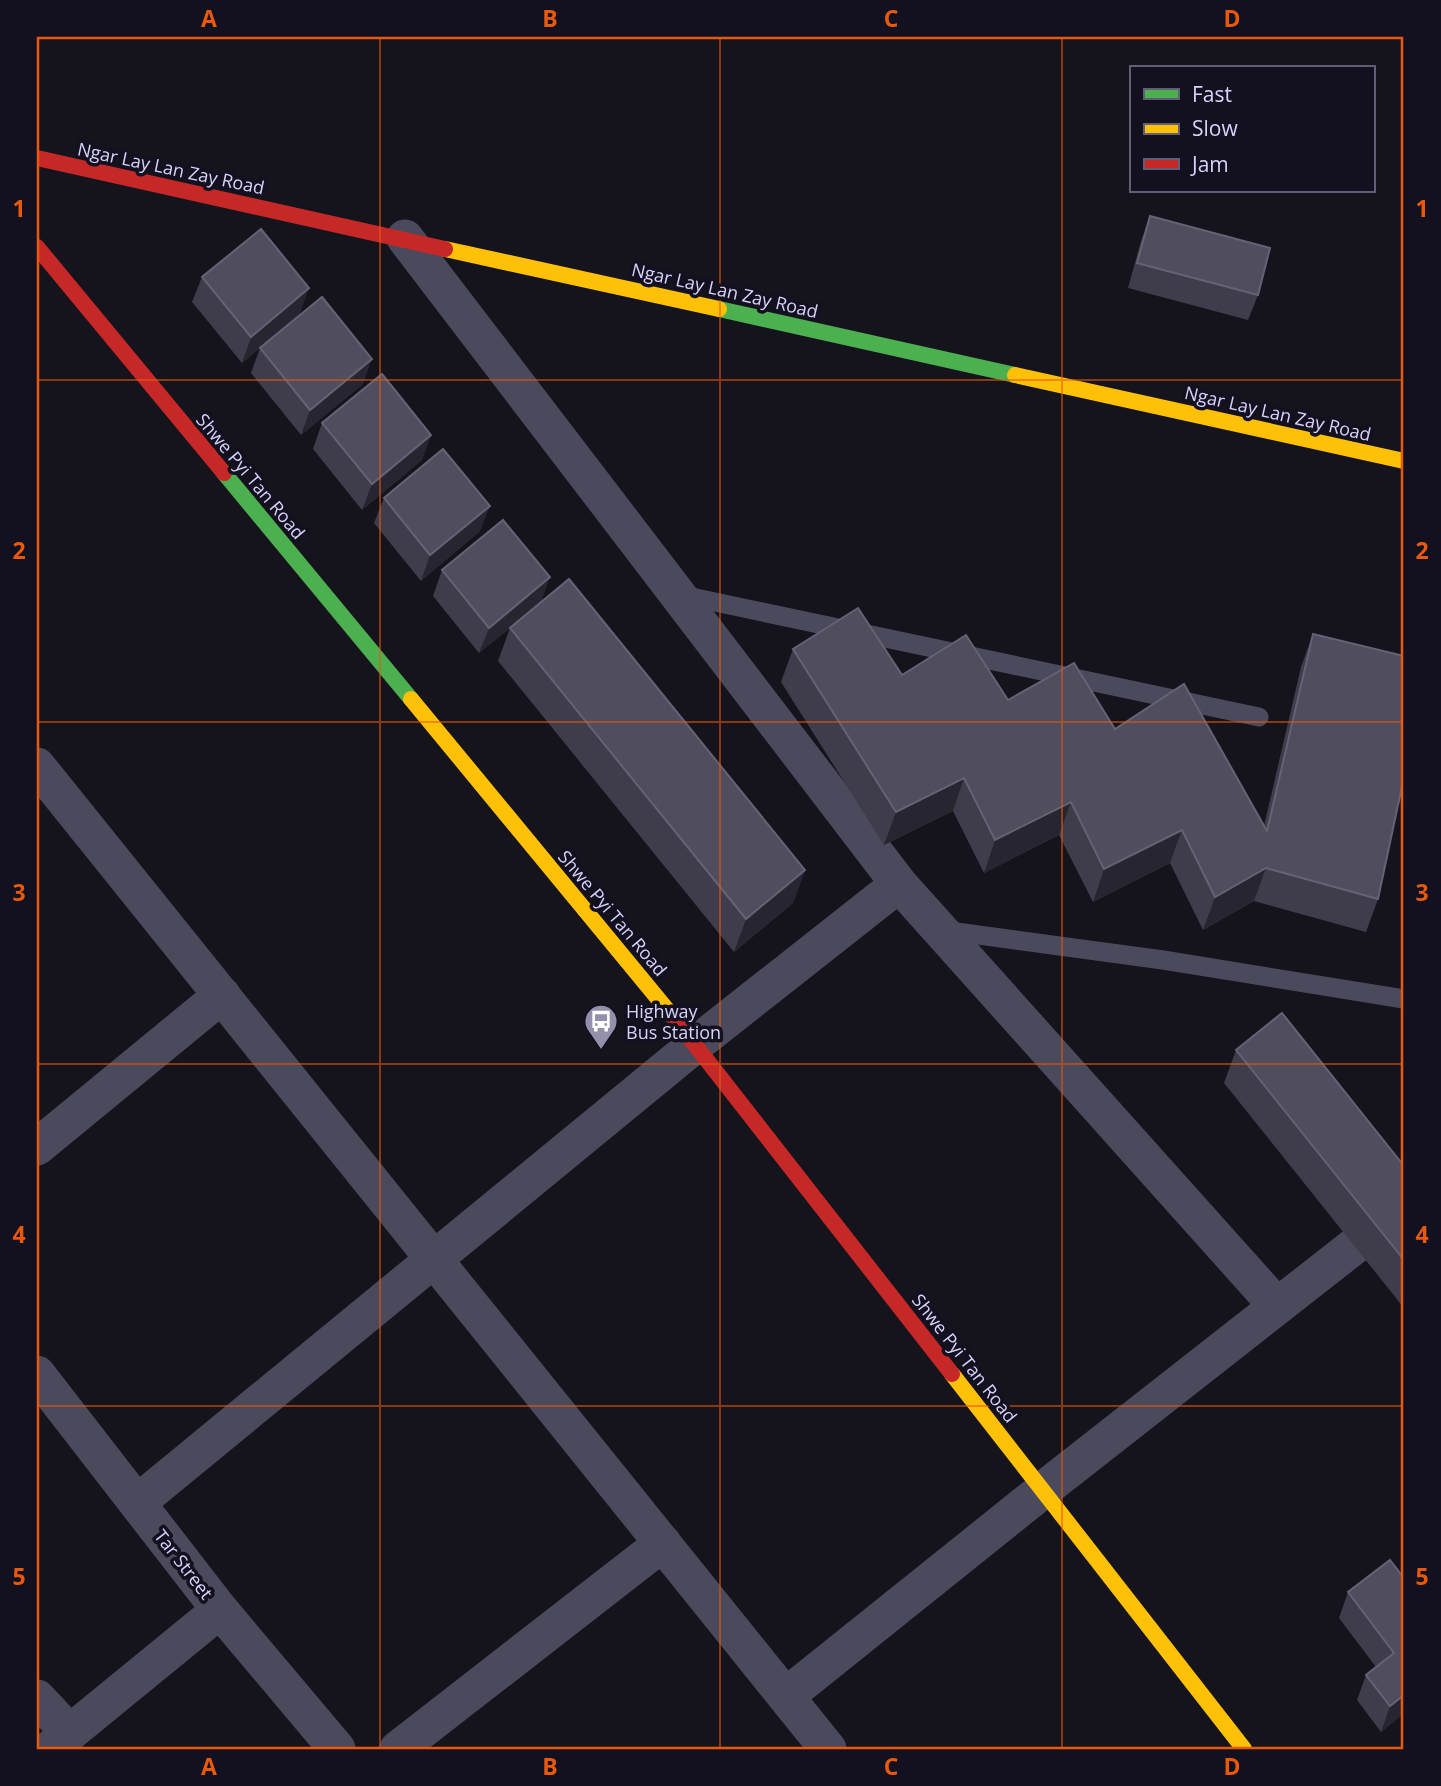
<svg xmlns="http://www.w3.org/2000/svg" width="1441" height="1786" viewBox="0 0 1441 1786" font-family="'Open Sans',sans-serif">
<rect width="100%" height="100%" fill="#15141c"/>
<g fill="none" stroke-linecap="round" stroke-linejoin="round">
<!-- lane -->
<path stroke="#4b4a5c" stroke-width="19" d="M682,595L1259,717
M942,930L1163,960L1404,999"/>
<!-- street -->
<path stroke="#4b4a5c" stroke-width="37" d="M405,238L899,884
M37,766L828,1749
M37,1147L222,995
M37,1374L220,1610L337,1749
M137,1503L696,1044L899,884L1277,1306
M786,1696L1043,1490L1404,1207
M37,1698L70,1733
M50,1749L220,1610
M398,1749L663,1543"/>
<!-- fast -->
<path stroke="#4caf50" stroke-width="16" d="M719,309L1015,375
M224,473L411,699"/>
<!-- slow -->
<path stroke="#ffc107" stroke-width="16" d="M445,249L719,309
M1015,375L1404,461
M411,699L674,1018
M952,1374L1244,1749"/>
<!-- jam -->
<path stroke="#c62828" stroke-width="16" d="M37,158L445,249
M37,247L224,473
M674,1018L952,1374"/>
</g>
<!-- wall -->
<path fill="#3f3d4b" d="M1150,216L1258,295L1248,320L1128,288L1141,241Z
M202,277L300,314L242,363L192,302Z
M260,348L363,384L301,435L251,373Z
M322,423L431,435L422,460L362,510L313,449Z
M384,498L480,531L421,581L374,523Z
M442,570L541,602L805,870L793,903L734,952L498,661L510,628L479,653L433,596Z
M1313,634L1378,899L1366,932L1254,901L1203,930L1170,863L1093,902L1059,835L984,873L953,811L884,845L781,682L793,649L1008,700L1115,729L1264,826L1301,667Z
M1236,1050L1404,1166V1308L1224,1083Z
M1404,1578V1713L1381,1732L1357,1700L1366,1675L1376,1667L1339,1618L1348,1592Z"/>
<!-- shaded-wall -->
<path fill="#272630" d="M309,288L300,314L242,363L251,337Z
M372,359L363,384L301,435L310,410Z
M431,435L422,460L362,510L372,484Z
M490,506L480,531L421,581L430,555Z
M550,577L541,603L479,653L489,628Z
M964,778L953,811L884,845L896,812Z
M1071,802L1059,835L984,873L995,840Z
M1182,830L1170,863L1093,902L1104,869Z
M1266,868L1254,901L1203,930L1215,897Z
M805,870L793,903L734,952L746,919Z
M1404,1695V1713L1381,1732L1390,1706Z"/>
<!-- building -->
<path fill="#4f4d5e" stroke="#656276" stroke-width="2" d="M1150,216L1270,248L1258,295L1137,263Z
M261,229L309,288L251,337L202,277Z
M322,297L372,359L310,410L260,348Z
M382,374L431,435L372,484L322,423Z
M443,449L490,506L430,555L384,498Z
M503,520L550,577L489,628L442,570Z
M569,579L805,870L746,919L510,628Z
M858,608L902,675L966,635L1008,700L1074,663L1115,729L1184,684L1267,831L1313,634L1404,656V777L1378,899L1266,868L1215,897L1182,830L1104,869L1071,802L995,840L964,778L896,812L793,649Z
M1282,1013L1404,1166V1260L1236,1050Z
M1390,1560L1404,1578V1695L1390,1706L1366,1675L1394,1653L1348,1592Z"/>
<!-- grid -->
<path fill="none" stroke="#e8590c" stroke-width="2" stroke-opacity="0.55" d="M380,37V1749M720,37V1749M1062,37V1749M37,380H1404M37,722H1404M37,1064H1404M37,1406H1404"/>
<!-- icons -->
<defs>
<symbol id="bus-pin" viewBox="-11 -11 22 30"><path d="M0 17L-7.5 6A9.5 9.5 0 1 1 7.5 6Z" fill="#9490ac" stroke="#131020"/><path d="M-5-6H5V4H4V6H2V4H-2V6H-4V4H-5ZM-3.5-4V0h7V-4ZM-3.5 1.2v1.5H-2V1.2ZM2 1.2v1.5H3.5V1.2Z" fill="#fff"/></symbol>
</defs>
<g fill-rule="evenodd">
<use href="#bus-pin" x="582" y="1002" width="38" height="52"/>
</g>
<g text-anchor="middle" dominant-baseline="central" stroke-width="7" stroke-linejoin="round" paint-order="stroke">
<!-- street labels -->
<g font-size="18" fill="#d9d3fa" stroke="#131020">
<text transform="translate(171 168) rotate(12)">Ngar Lay Lan Zay Road</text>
<text transform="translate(725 290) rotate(13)">Ngar Lay Lan Zay Road</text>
<text transform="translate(1278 413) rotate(13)">Ngar Lay Lan Zay Road</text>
<text transform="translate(251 476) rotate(50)">Shwe Pyi Tan Road</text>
<text transform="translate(613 913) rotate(50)">Shwe Pyi Tan Road</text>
<text transform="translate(965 1358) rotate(52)">Shwe Pyi Tan Road</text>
<text transform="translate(184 1564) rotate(52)">Tar Street</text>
</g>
<!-- poi labels -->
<g font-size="18" fill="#d9d3fa" stroke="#131020" text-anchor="start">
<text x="626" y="1011">Highway<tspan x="626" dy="21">Bus Station</tspan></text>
</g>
</g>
<!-- border -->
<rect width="1441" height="1786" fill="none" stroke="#131020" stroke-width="77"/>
<!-- legend -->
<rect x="1130" y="66" width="245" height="126" fill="#131020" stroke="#625e77" stroke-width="2"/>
<rect x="1144" y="89" width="35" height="10" fill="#4caf50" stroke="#625e77" stroke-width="2"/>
<text x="1192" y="102" font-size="21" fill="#d9d3fa">Fast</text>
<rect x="1144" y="124" width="35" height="10" fill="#ffc107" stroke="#625e77" stroke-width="2"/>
<text x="1192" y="136" font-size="21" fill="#d9d3fa">Slow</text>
<rect x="1144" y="159" width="35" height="10" fill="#c62828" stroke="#625e77" stroke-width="2"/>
<text x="1192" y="172" font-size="21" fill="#d9d3fa">Jam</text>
<rect x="38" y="38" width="1364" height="1710" fill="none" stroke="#e8590c" stroke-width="2.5"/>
<g font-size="23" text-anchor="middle" font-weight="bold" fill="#e8590c">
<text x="209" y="27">A</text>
<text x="550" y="27">B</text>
<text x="891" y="27">C</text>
<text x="1232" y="27">D</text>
<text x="19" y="217">1</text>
<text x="1422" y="217">1</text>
<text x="19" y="559">2</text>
<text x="1422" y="559">2</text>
<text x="19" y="901">3</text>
<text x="1422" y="901">3</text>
<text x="19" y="1243">4</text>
<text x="1422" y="1243">4</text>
<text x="19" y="1585">5</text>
<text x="1422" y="1585">5</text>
<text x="209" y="1775">A</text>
<text x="550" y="1775">B</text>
<text x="891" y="1775">C</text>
<text x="1232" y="1775">D</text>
</g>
</svg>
